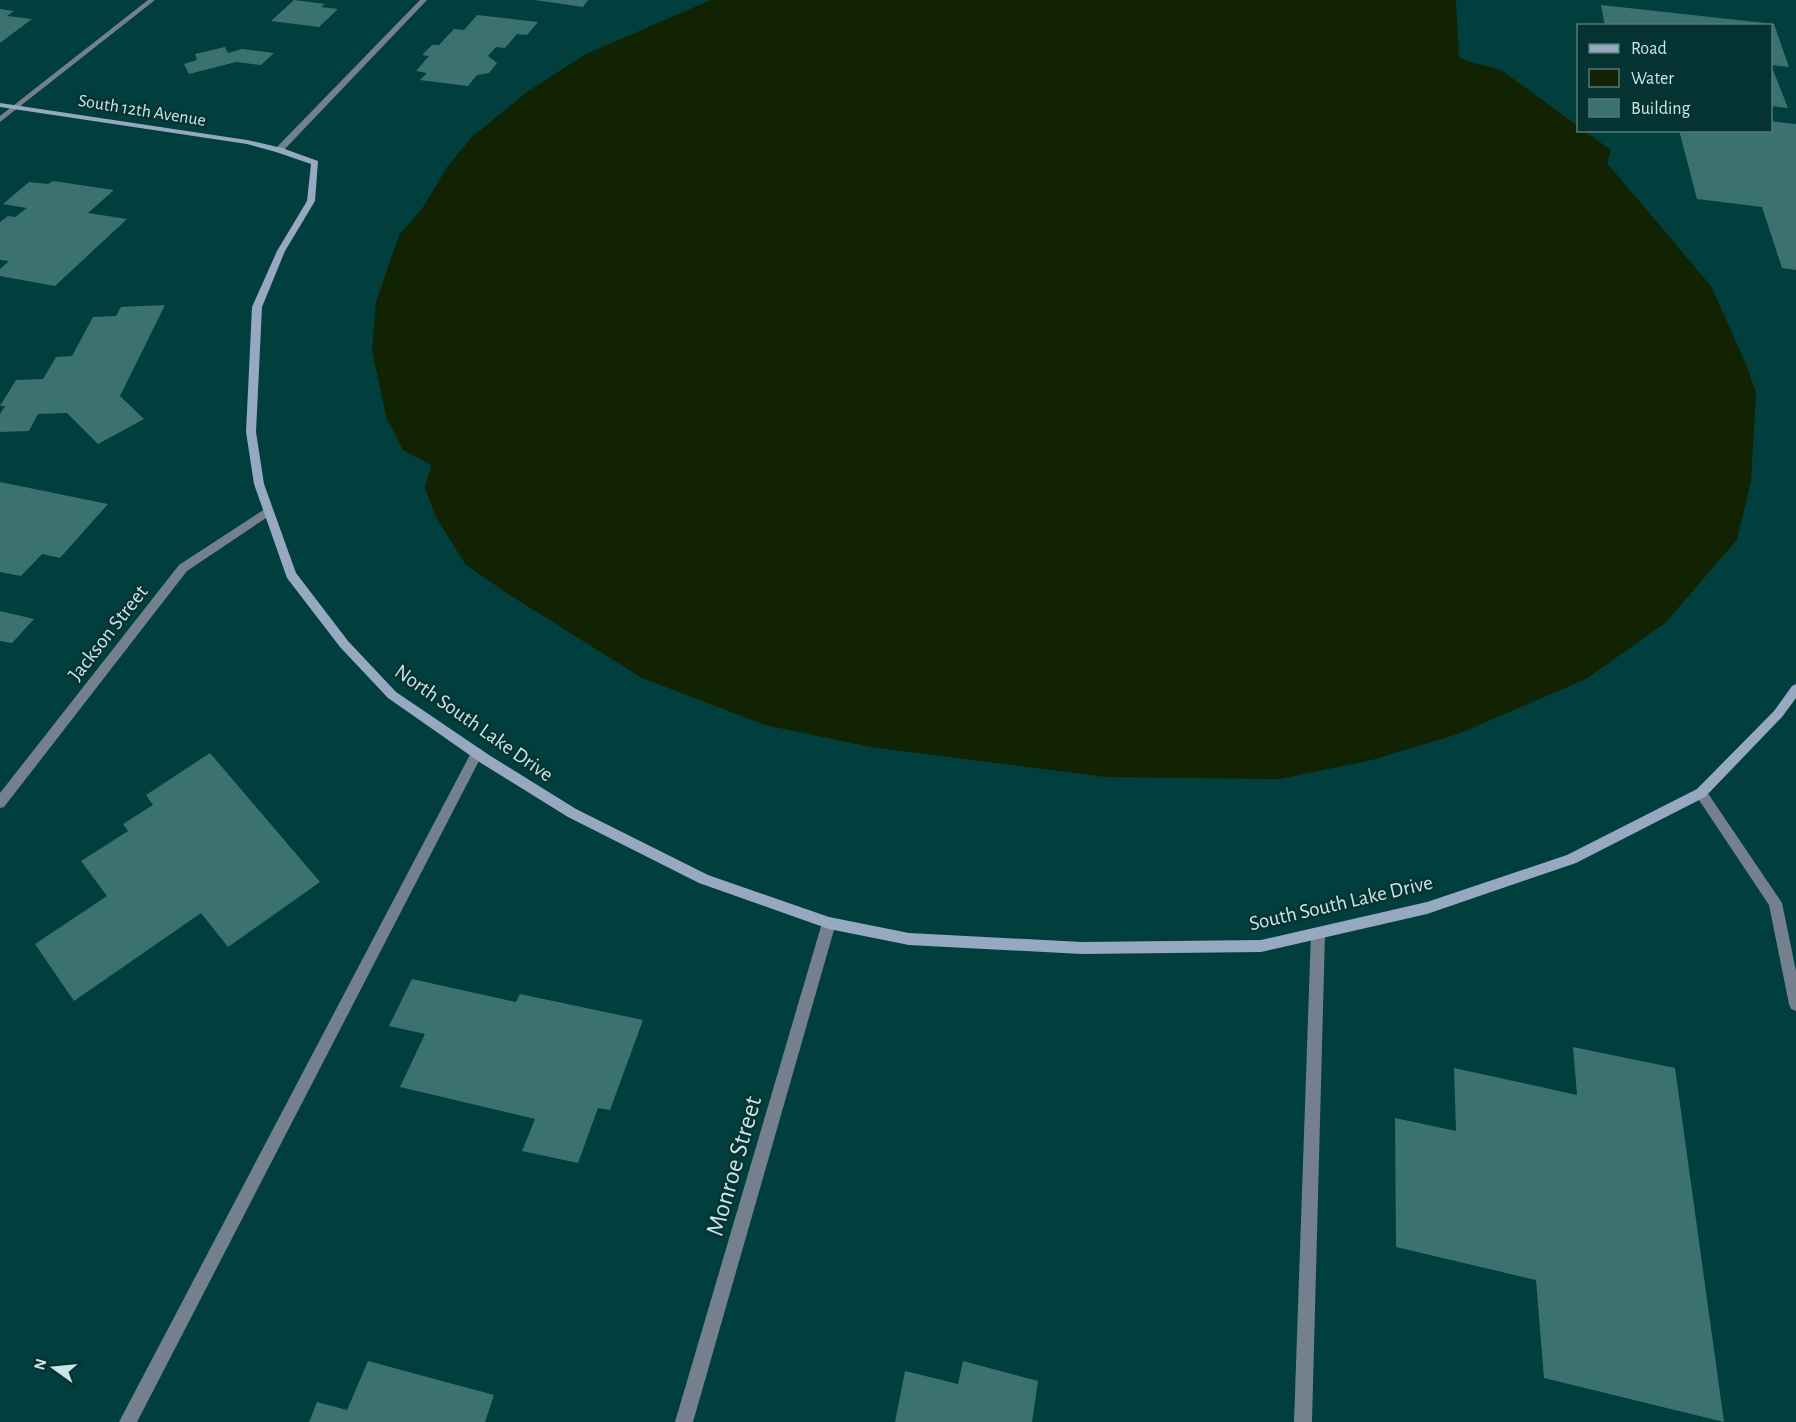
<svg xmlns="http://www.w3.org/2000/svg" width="1796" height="1422" viewBox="0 0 1796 1422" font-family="'Alegreya Sans',sans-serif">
<rect width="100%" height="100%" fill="#003f3e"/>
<!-- water -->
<path fill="#112302" d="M711,0H1456L1459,57L1467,61L1501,70L1578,126V130L1584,131L1611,150L1607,163L1711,286L1746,364L1756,393L1751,481L1737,540L1665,623L1586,679L1458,734L1372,760L1280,779L1105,777L871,747L765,725L642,678L508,594L465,564L435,515L425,488L431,465L403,450L386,417L372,350L376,302L399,235L424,206L447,167L472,137L527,92L586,54Z"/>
<!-- building -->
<path fill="#3b7270" d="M294,0L325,4L321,7L338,9L319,27L271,21Z
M535,0H588L583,7Z
M1601,5L1774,24L1789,67L1770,65V26H1605Z
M0,9L14,11L7,16L32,19L0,43Z
M477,15L538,22L527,35L517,34L505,48L496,47L488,56L497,63L489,73L477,75L468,86L420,80L427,73L416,71L429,56L422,55L432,45H439L454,29L464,30Z
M225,47L228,53L242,49L274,53L261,65L236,62L189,74L184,64L197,60L195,54Z
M1770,65H1771L1788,108L1770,106Z
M1770,121L1796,124V270L1782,268L1762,207L1697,199L1679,130H1770Z
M53,181L114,190L88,213L127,219L55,286L0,276V269L9,261L0,260V222L8,216L15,217L27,208L3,204L29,182L48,184Z
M165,305L120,396L144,419L98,444L67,413L38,414L29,431L0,432V414L5,406H0L16,380L43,379L56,357L72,356L93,317L116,316L121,307Z
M0,482L108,504L60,558L42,554L21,576L0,572Z
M0,611L34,619L12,643L0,641Z
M210,753L320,882L228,947L201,913L74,1001L35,944L107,896L81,861L128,831L123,824L153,805L146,795Z
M412,979L516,1002L520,994L643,1020L610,1110L598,1108L578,1163L522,1151L535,1119L400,1087L425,1034L389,1026Z
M1573,1047L1675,1068L1724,1422L1544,1378L1536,1280L1396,1247L1395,1118L1456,1131L1454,1068L1577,1095Z
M368,1361L494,1395L485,1422H309L317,1402L347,1410Z
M963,1361L1038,1381L1032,1422H895L905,1371L958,1384Z"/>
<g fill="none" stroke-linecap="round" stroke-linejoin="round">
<!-- lane -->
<path fill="#74808e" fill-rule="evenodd" d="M477,748L481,749L483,753L481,757L137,1422H119L473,749Z
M1318,927L1323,929L1325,933L1312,1422H1294L1311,933L1313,929Z"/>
<!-- street -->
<path fill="#74808e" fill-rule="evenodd" d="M148,0H155L0,122V116Z
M420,0H427L282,152H276V148Z
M268,507L273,511L272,514L187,571L4,807L0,808V793L179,565Z
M1701,788L1705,789L1782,903L1796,971V1011L1791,1009L1789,1004L1769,905L1697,797L1695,793L1697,789Z
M829,917L834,919L836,923L693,1422H675L822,923L824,919Z"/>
<!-- secondary -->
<path fill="#96a9c0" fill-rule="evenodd" d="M0,103L247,140L282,148L318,161L315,201L285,251L262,307L256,432L264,484L296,573L348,641L396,692L489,755L576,809L708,875L829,917L909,933L1082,942L1261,940L1427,902L1567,855L1697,789L1774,711L1792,686L1796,684V698L1782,717L1705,797L1576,863L1427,914L1261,952L1082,954L909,945L829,929L699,883L568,817L481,763L388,698L340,647L287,578L254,484L246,432L252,307L277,251L307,201L311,164L276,152L247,144L0,107Z"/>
</g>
<g text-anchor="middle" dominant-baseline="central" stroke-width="5" stroke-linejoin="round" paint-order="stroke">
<!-- far-street labels -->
<g font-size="18" fill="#c9e5e4" stroke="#053332">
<text transform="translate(142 111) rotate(9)">South 12th Avenue</text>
</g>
<!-- street labels -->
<g font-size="21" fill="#c9e5e4" stroke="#053332">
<text transform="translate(108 633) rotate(-52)">Jackson Street</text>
<text transform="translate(474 723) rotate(35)">North South Lake Drive</text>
<text transform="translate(1341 903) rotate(-13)">South South Lake Drive</text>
</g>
<!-- near-street labels -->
<g font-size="26" fill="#c9e5e4" stroke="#053332">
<text transform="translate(734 1166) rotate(-74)">Monroe Street</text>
</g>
</g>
<!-- legend -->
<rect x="1577" y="24" width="195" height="108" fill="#053332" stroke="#537a79" stroke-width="1.5"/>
<rect x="1589" y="44" width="30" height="9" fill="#96a9c0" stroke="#537a79" stroke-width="1.5"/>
<text x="1631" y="54" font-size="18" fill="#c9e5e4">Road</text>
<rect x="1589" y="69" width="30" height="18" fill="#112302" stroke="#537a79" stroke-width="1.5"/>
<text x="1631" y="84" font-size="18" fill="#c9e5e4">Water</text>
<rect x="1589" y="99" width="30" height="18" fill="#3b7270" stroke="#537a79" stroke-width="1.5"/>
<text x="1631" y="114" font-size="18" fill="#c9e5e4">Building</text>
<!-- north arrow -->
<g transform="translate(54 1368) rotate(285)" stroke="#053332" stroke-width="4.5" paint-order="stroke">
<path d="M0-4.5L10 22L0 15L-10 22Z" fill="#c9e5e4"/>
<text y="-9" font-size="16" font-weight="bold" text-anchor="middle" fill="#c9e5e4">N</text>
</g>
</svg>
